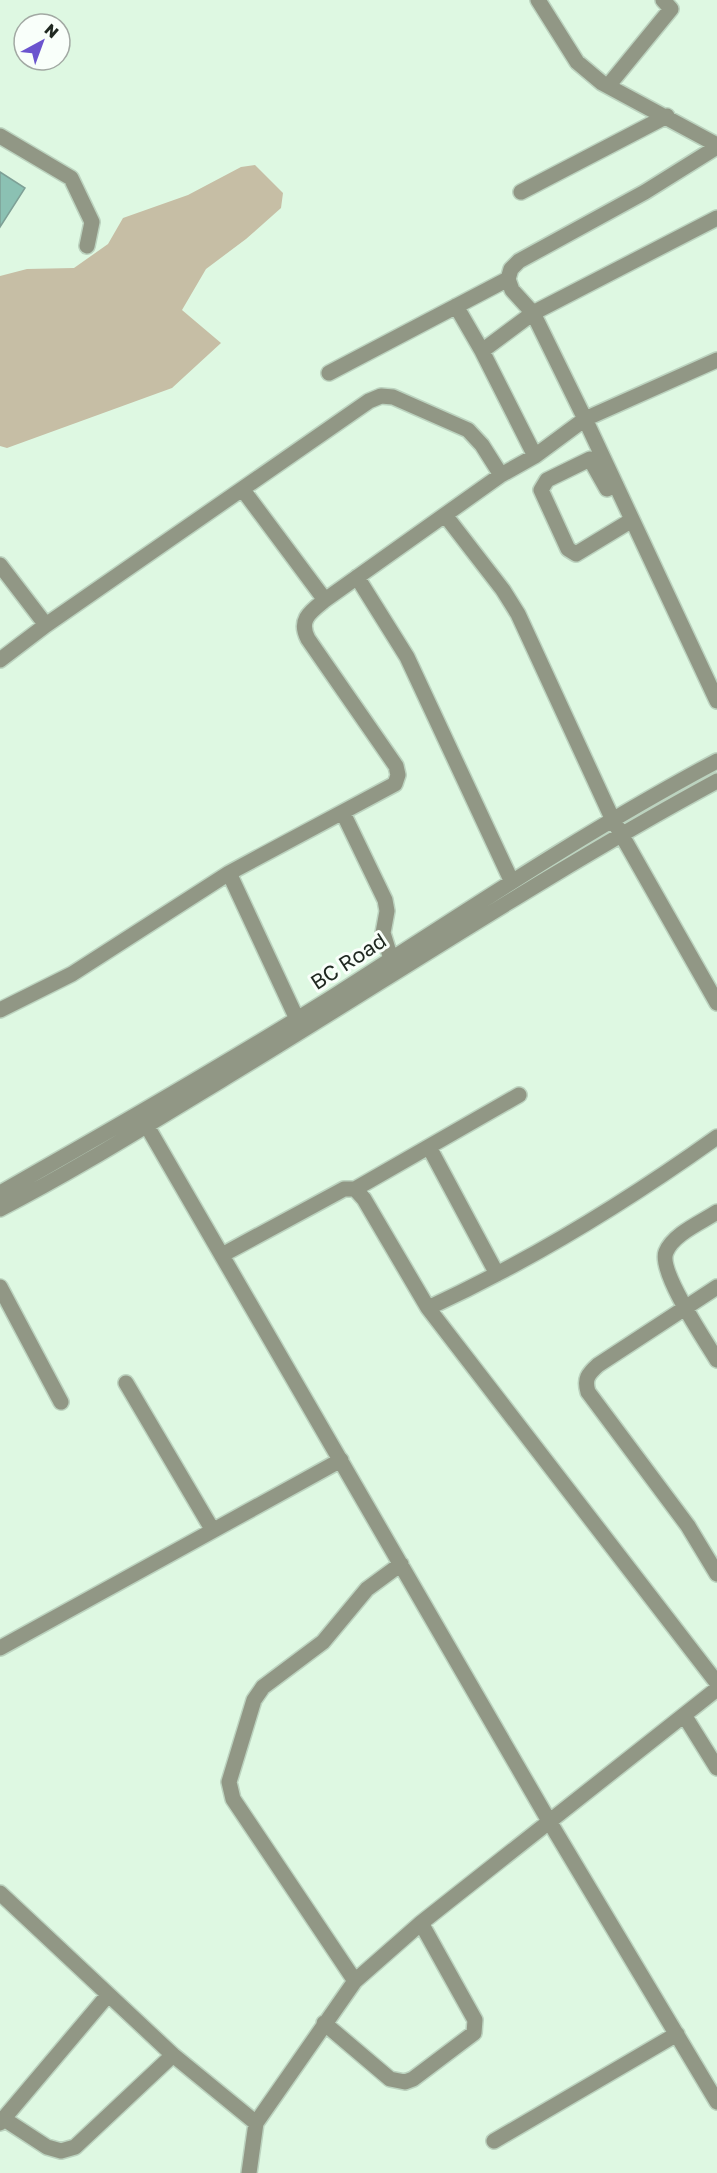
<svg xmlns="http://www.w3.org/2000/svg" width="717" height="2173" viewBox="0 0 717 2173" font-family="'Golos Text',sans-serif">
<rect width="100%" height="100%" fill="#def8e2"/>
<!-- green -->
<path fill="#c6bea5" d="M255,165L283,193L281,208L246,239L206,269L182,310L221,343L172,388L7,448L0,446V276L27,269L74,268L108,244L123,218L188,195L241,167Z"/>
<!-- building -->
<path fill="#8bc1b3" stroke="#7ea096" stroke-width="1.5" d="M0,172L25,188L0,227Z"/>
<g fill="none" stroke-linecap="round" stroke-linejoin="round">
<defs>
<path id="minor" d="M538,0L577,62L602,83L717,145
M608,86L671,9L663,0
M0,136L71,178L92,222L87,246
M521,192L667,116
M456,306L482,351L535,456
M482,351L533,313L717,218
M717,360L585,419L717,701
M329,373L508,279
M616,485L607,489L590,459L547,480L541,490L568,549L576,554L632,520
M243,490L325,600
M445,515L503,590L518,614L612,818L717,1003
M0,565L46,625
M357,577L407,657L511,880
M0,660L46,625L369,401L381,396L393,397L468,430L482,445L501,475L535,456L585,419L533,313L512,290L508,279L511,269L519,261L645,192L717,147
M343,813L385,900L387,911L383,933L391,959
M229,873L297,1019
M0,1010L72,974L229,873L395,784L398,775L396,766L308,639C298,620 310,612 325,600L501,475
M140,1114L549,1821L717,2102
M429,1147L497,1274
M355,1189L519,1095
M0,1193C108,1132 215,1070 320,1005C452,921 578,835 717,761
M0,1209C76,1170 147,1125 220,1081C385,981 547,873 717,781
M717,1212C702,1222 673,1234 666,1252C658,1271 706,1342 717,1360
M222,1255L344,1189H355L364,1199L428,1308C530,1261 626,1202 717,1137
M0,1287L61,1402
M717,1287L598,1365C588,1374 584,1379 588,1392L688,1526L717,1574
M428,1308L717,1683
M126,1383L212,1529
M0,1648L341,1460
M684,1715L717,1768
M0,1893L173,2055L256,2123
M355,1981L233,1799L229,1782L254,1700L263,1687L323,1642L367,1589L401,1564
M324,2023L390,2079L405,2082L413,2079L474,2033L475,2020L421,1923
M4,2119L47,2147L61,2151L75,2147L173,2055
M0,2123L108,1995
M494,2141L677,2034
M249,2173L256,2123L355,1981L421,1923L717,1689"/>
</defs>
<!-- minor casing -->
<use href="#minor" stroke="#bcd3bf" stroke-width="18"/>
<!-- minor -->
<use href="#minor" stroke="#919785" stroke-width="15"/>
</g>
<g text-anchor="middle" dominant-baseline="central" stroke-width="6" stroke-linejoin="round" paint-order="stroke">
<!-- street labels -->
<g font-size="21" fill="#1f2820" stroke="#f9fffa">
<text transform="translate(348 961) rotate(-33)">BC Road</text>
</g>
</g>
<!-- north arrow -->
<g transform="translate(42 42) rotate(41)"><circle r="28" fill="#f9fffa" stroke="#a2a9a3" stroke-width="1.5"/>
<path d="M0-4.5L10 22L0 15L-10 22Z" fill="#6b54ce"/>
<text y="-9" font-size="16" font-weight="bold" text-anchor="middle" fill="#1f2820">N</text>
</g>
</svg>
